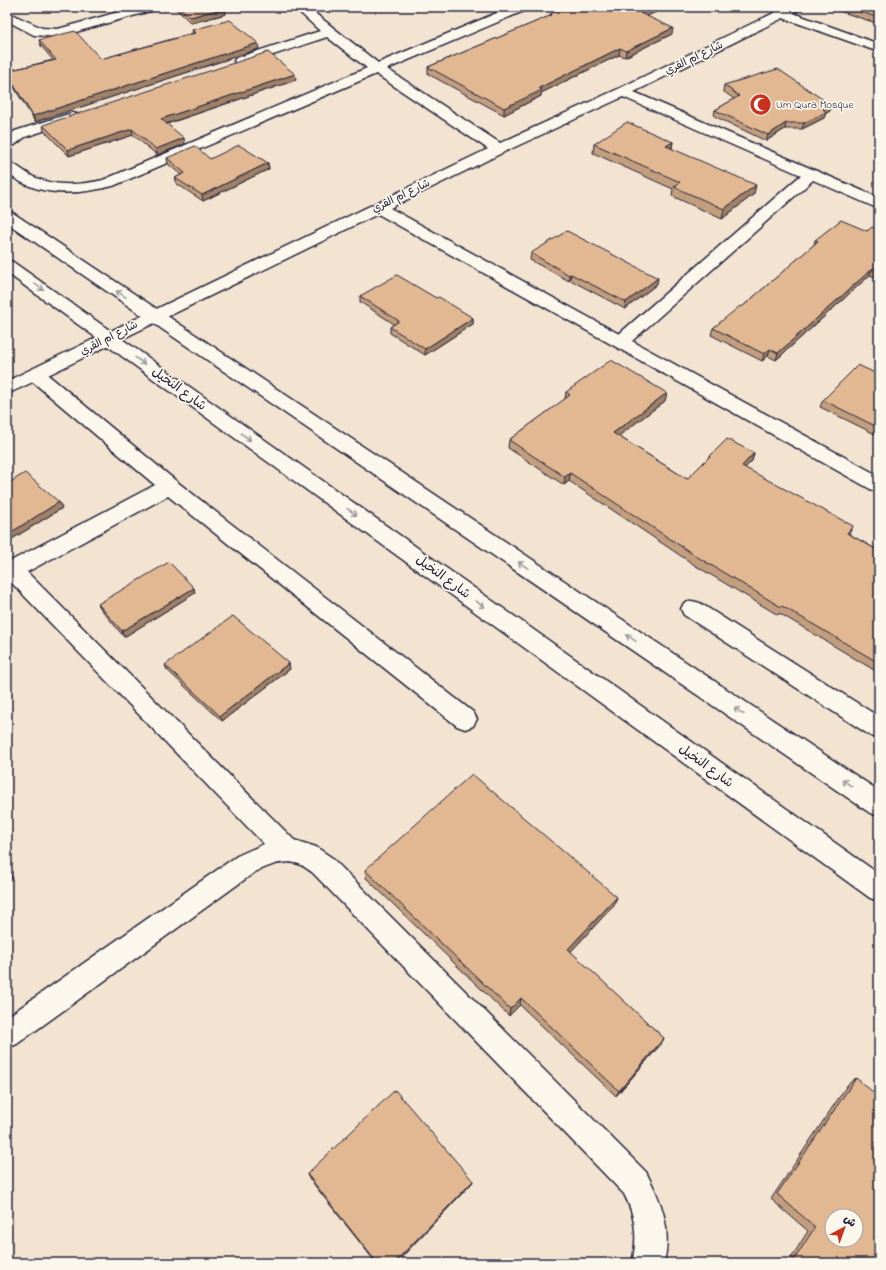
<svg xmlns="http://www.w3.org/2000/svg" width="886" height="1270" viewBox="0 0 886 1270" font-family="'Indie Flower','Playpen Sans Arabic',sans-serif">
<rect width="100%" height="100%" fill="#f3e4d1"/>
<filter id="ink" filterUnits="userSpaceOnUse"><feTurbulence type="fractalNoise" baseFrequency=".025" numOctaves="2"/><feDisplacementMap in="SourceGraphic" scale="8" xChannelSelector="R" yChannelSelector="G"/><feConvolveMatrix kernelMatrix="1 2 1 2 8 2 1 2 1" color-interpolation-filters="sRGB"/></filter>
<g filter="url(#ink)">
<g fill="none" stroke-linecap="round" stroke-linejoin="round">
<defs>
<path id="minor" d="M136,7H156L154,10L58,37L34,35L7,21V12L42,28L58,29Z
M294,7H307L378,63L511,7H528L526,10L387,69L500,143L618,89L786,7H802L793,13L879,44V52L783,18L634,92L879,198V209L813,180L632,341L879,476V492L872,490L378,214L48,375L176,481L473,712L477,719L473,726L465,729L457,726L168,496L27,572L294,840L316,847L331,857L646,1172C662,1203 672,1228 664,1263H632C638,1238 636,1217 624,1194L313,873C309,870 304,866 299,864C284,859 268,866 255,872L17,1044L7,1048V1017L237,856L264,844L9,580L7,581V563L155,485L33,382L7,394V381L488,149L376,74L113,186C77,195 39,198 7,173V162C17,164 25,173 34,177C55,187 81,185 103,180L367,68L327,37L246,64H236L234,61L236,58L320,31ZM623,97L801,175L619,334L390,208L504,152Z
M72,113L77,114L79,117L77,120L25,137L12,147L7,148V137L15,131Z
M692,601L700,603L879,717V739L871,736L684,615L681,609L684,603Z"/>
<path id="major" d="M7,211L13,213L879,791V816L870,813L7,223Z
M7,260L13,262L879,874V901L870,898L7,273Z"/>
</defs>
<!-- minor casing -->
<use href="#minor" stroke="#22223b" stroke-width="3"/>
<!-- major casing -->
<use href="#major" stroke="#22223b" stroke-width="3"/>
<!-- minor -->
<use href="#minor" fill="#fbf7ec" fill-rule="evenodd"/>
<!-- major -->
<use href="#major" fill="#fbf7ec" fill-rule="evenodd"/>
</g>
<!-- wall -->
<path fill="#c29e7e" stroke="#22223b" d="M174,7H224L226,14L191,23Z
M833,7H879V24L833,9Z
M550,14L647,16L672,34L625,57L619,55L541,93V96L504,115L428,74V67L550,16Z
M192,30L259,49L35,122L7,76V71L53,60L41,46L39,40L101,59L193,33Z
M296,80L167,124L185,144L157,155L133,135L69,156L44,131L43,125Z
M724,85L830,111L826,113L824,118L802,129H785L766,141L714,116L715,110L734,99L723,91Z
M673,142L672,149L754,194L722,219L672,196L673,189L593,153L594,144Z
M167,158L210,159L268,163L269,169L203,201L177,184L175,178L181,175L168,164Z
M879,230V279L870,275L776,360L768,356L762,361L711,335L713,328L742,307L814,245L815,240L867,231Z
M531,253L657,284L625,309L570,280L569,281L530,260Z
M360,296L436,298L473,318V324L425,355L390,333V327L394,324L360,302Z
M879,368V436L820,407L823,400L875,373Z
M566,392L665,401L618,436L687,479L754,453L752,461L745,468L849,534L879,551V673L779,613L778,615L696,566L569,481L564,485L508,448L509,440L565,399Z
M7,484L59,502L62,508L12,539L7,534Z
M194,588L195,593L124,637L101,609L98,604Z
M165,665L290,669L222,721L167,670Z
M365,870L614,905L570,952L664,1038L661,1044L616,1096L520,1005L509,1016L366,878Z
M856,1078L879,1263H788L808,1231L771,1199L848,1084Z
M307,1174L473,1181L472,1183L396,1263H376L308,1177Z"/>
<!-- shaded-wall -->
<path fill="#9e8166" stroke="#22223b" d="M654,7H667L639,20L640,13Z
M225,8L226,14L191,23L190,17Z
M673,28L672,34L625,57L626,51Z
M258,43L259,49L35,122L33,116Z
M620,48L619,55L541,93V96L504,115V108L539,88Z
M295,74L296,80L163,125L161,119Z
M831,105L830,111L826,113L824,118L802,129L804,123L823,109Z
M786,123L785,129L766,141L768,135Z
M132,129L133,135L69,156L68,150Z
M184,138L185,144L157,155L156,149Z
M673,142L671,151L666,146Z
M268,163L269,169L203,201L202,195Z
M756,185L754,194L722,219L724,209Z
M873,268L870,275L776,360L778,353Z
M571,274L570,280L569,281V275Z
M658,278L657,284L625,309L626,302Z
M473,318V324L425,355V349Z
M770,349L768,356L762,361L764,354Z
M667,393L665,401L612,441L613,433Z
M754,453L752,461L739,474L742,466Z
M570,473L569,481L564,485L565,477Z
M59,502L62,508L12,539L10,533Z
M853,526L849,534L847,533Z
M194,588L195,593L124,637L122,631Z
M289,663L290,669L222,721L220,716Z
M7,870L13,878L7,883Z
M617,897L614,905L566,957L568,949Z
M521,998L520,1005L509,1016L510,1009Z
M664,1038L661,1044L616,1096L619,1091Z
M473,1181L472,1183L396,1263H394Z"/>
<!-- building -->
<path fill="#e1b892" stroke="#22223b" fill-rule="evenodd" d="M179,7H224L225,8L190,17Z
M565,7H654L640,13L673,28L626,51L620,48L539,88L542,90L504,108L428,67L552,15L550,14Z
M846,7H879V18Z
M230,20L258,43L33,116L7,74V71L56,60L39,40L75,31L101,59L195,33L192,30Z
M268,52L295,74L161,119L184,138L156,149L132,129L68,150L43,125Z
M778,69L831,105L823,109L826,112L804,123H786L768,135L715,110L739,96L724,85Z
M627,122L673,142L666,146L756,185L724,209L674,187L680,182L594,144Z
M239,145L268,163L202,195L175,178L185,173L167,158L195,146L210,159Z
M841,220L867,231L872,227L879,230V271L873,268L778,353L770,349L764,354L713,328L740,306L742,307L818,241L815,240Z
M567,231L658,278L626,302L571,274L569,275L531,253Z
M397,275L436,298L439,297L473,318L425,349L390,327L399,321L360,296Z
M611,360L667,393L613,433L687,479L727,439L754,453L742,466L853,526L847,533L879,551V663L782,606L781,607L699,558L570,473L565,477L509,440L570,395L566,392Z
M858,365L875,373L879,368V428L823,400Z
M25,473L59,502L10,533L7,530V484Z
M169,562L194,588L122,631L98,604Z
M233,616L289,663L220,716L165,665Z
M472,774L617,897L568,949L664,1038L619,1091L521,998L510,1009L365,870Z
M856,1078L879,1097V1263H792L815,1227L777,1194ZM832,1216H856V1240H832Z
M395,1090L473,1181L394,1263H377L307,1174Z"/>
<!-- one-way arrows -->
<defs><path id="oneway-shaft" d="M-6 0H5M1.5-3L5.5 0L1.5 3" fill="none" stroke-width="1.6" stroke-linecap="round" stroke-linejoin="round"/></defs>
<g stroke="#99979c">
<use href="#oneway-shaft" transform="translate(39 287) rotate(36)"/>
<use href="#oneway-shaft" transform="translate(121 294) rotate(-146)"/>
<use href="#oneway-shaft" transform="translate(140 361) rotate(36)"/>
<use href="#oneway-shaft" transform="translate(246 437) rotate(36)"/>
<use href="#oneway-shaft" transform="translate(352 512) rotate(36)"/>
<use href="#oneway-shaft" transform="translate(523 565) rotate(-146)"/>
<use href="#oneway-shaft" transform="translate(480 604) rotate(36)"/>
<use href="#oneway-shaft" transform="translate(631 638) rotate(-146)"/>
<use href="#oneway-shaft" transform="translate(739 711) rotate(-146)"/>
<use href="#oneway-shaft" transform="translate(847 783) rotate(-146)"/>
</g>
</g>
<!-- icons -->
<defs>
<symbol id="mosque-disc" viewBox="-11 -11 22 22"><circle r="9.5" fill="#c8321e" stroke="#fbf7ec"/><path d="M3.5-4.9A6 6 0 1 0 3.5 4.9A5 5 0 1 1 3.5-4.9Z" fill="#fff"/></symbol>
</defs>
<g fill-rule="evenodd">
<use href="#mosque-disc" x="748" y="92" width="25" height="25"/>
</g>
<g text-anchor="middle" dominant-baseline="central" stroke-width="3.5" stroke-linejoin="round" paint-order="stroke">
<!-- far-street labels -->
<g font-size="11" fill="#22223b" stroke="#fbf7ec">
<text transform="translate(694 58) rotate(-26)">شارع ام القري</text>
<text transform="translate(401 196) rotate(-26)">شارع ام القري</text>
<text transform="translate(109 338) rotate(-27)">شارع ام القري</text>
</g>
<!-- far-poi labels -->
<g font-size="11" fill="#22223b" stroke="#fbf7ec" text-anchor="start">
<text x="776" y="105">Um Qura Mosque</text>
</g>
<!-- street labels -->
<g font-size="13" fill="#22223b" stroke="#fbf7ec">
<text transform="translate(179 389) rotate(36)">شارع النخيل</text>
<text transform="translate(443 577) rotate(36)">شارع النخيل</text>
<text transform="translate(706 766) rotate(36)">شارع النخيل</text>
</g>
</g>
<!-- margin -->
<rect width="886" height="1270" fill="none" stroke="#fbf7ec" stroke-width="24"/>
<rect x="12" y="12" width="862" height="1246" fill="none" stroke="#22223b" stroke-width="1.5" filter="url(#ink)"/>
<!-- north arrow -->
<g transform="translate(844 1228) rotate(41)"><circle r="19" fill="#fbf7ec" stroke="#a4a2a5"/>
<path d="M0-3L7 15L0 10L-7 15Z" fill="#c8321e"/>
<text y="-6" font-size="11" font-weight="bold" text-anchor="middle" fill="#22223b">ش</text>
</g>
</svg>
